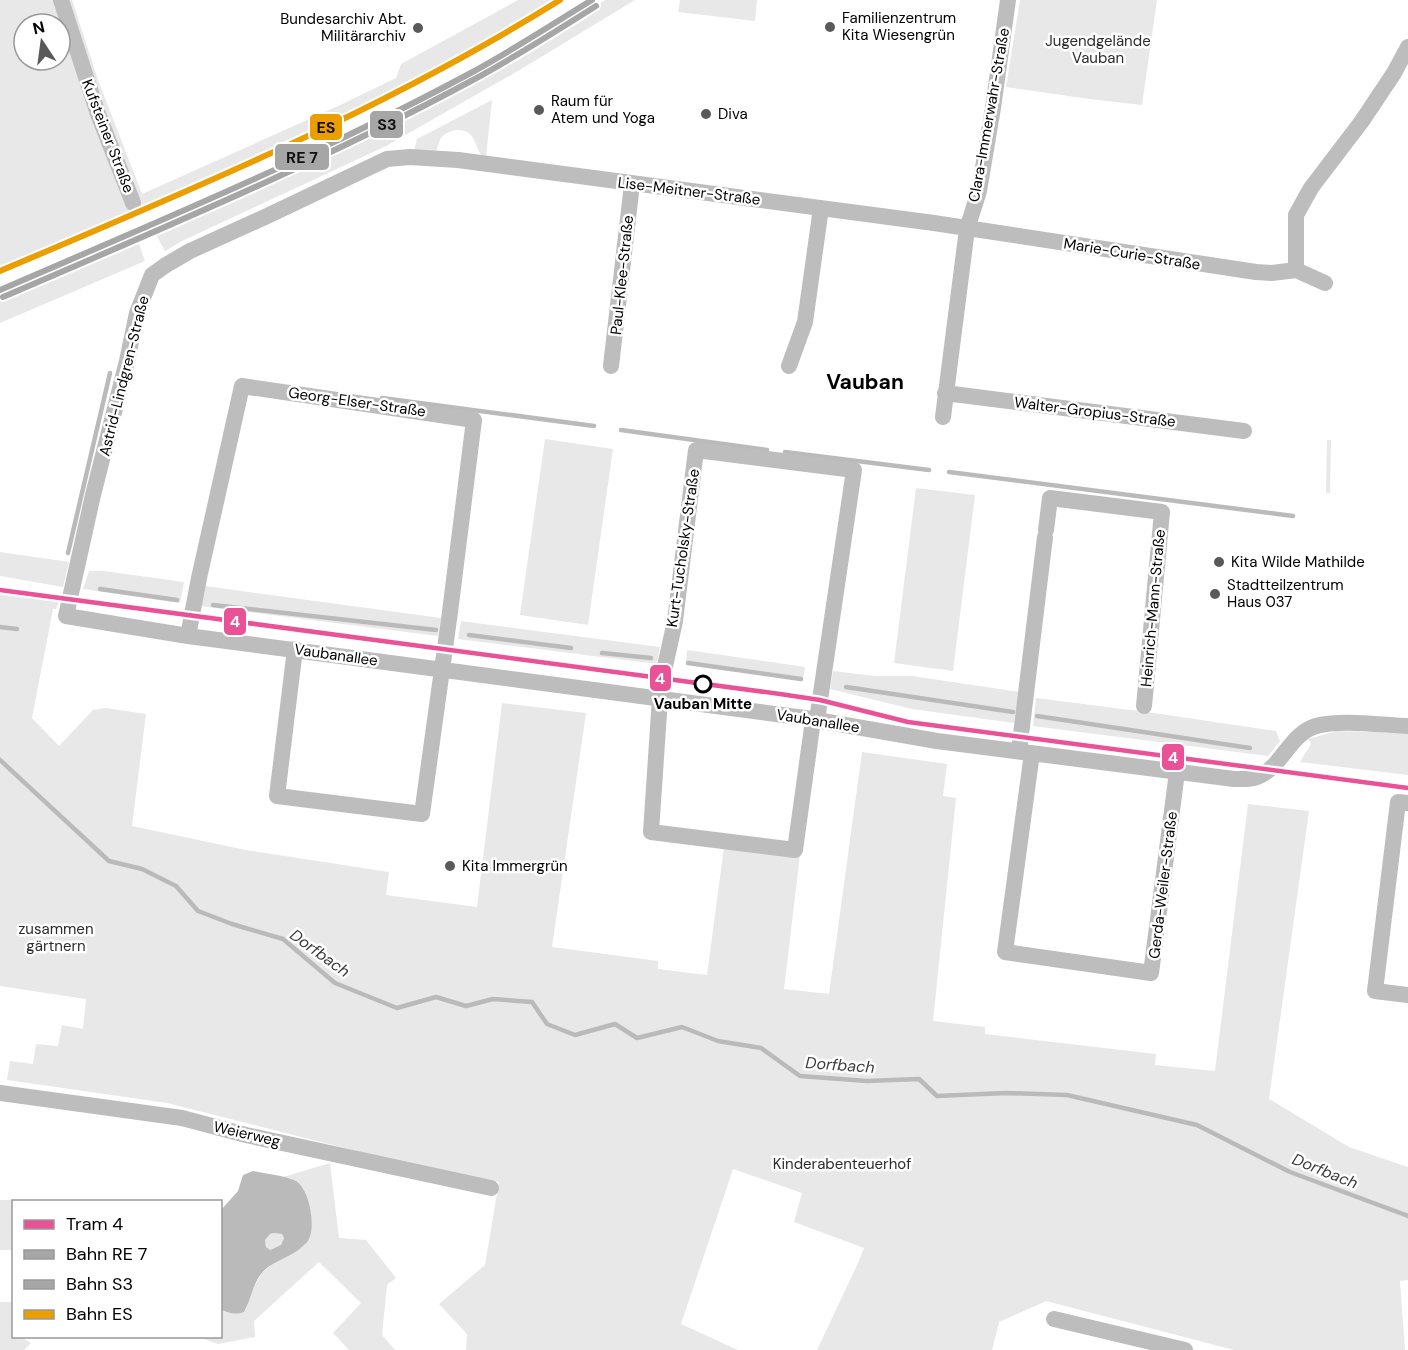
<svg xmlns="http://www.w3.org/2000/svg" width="1408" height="1350" viewBox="0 0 1408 1350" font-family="'DM Sans',sans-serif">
<rect width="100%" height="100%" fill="#fff"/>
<!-- green -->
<path fill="#e8e8e8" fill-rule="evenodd" d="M0,0H72L98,80L142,194L336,107L396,78L401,64L518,0H561L498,39L441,71L294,144L232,173L0,272ZM24,24H60V60H24Z
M605,0H635L518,71L386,146L182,241L165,251L154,231C226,199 300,168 371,133C451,93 530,48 605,0Z
M680,0H757L755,21L678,12Z
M1020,0H1157L1142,105L1089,99L1006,87Z
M492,100L486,157L482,156C477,150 476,141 471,135C464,127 448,129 441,138C439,141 438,147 436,151H414L417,139Z
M137,238L145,261L0,323V297Z
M545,439L613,449L588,625L520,615Z
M1327,440H1331L1330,493H1326Z
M916,488L975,495L953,671L894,663Z
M0,552L69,562L63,587L0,576Z
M89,571H104L184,582L180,603L83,589Z
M205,586L441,618L438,636L200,606Z
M0,593L59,602L56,609H53L32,718L59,746L93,710L106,708L146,714L132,826L246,850L389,872L386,895L477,907L502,703L586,713L552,947L658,961V969L707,975L724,847L800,855L784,989L829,994L862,752L947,764L943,796L956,798L933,1021L985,1027V1034L1156,1054L1155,1065L1215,1071L1248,804L1309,811L1269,1099L1349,1147L1408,1167V1280L1400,1281L1405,1350H1234L1046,1301L999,1322L992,1350H817L858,1263L864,1248L794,1222L802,1193L733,1169L681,1324L738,1350H466L467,1334L439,1304L485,1265L499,1182L388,1159L167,1103L7,1080L10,1061L33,1064L36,1044L58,1046L62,1025L83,1029L86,999L0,986Z
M461,621L660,647L657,664L458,639Z
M687,650L805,667L803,680L686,664Z
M833,671L875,676H912L1019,692L1014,723L912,709L830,689Z
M1036,698L1154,713L1276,731L1280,741L1268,756L1033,726Z
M1337,731L1408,733V775L1300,762L1311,744L1308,739Z
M330,1163L339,1238L366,1240L396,1278L387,1285L382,1335L395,1350H349L333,1333L361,1303L319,1262L254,1321L255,1337L218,1344L198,1337L220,1336L221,1310L229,1313L246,1310L251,1292L262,1273L275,1262L302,1247L310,1238L311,1219L307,1197L292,1179L283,1177Z
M0,1200H15L14,1202L13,1250H0Z
M273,1233L282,1234L284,1238L281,1245L270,1250L266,1247L265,1240L270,1234Z
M0,1302H13L14,1336L21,1337L31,1343L24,1350H0Z"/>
<!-- water -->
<path fill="#bababa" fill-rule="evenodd" d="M253,1171C264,1173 285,1176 294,1180C309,1186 316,1225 309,1239C308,1242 305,1244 303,1246C291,1258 272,1260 261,1274C252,1286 251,1300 244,1312C235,1315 229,1313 221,1310V1210L238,1191L243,1175ZM274,1233L282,1234L284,1238L281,1245L270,1250L266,1247L265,1240L270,1234Z"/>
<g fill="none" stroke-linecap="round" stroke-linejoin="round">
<!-- stream -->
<path stroke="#bababa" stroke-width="4.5" d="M382,398L594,426
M621,430L767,450
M785,452L929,470
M949,472L1293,516
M68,553L110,373
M100,589L177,600
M213,605L436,630
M0,627L17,629
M469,635L571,648
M602,653L651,658
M688,663L801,679
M846,687L1013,712
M1037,716L1250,748
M0,760L109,861L142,869L176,886L198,911L232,924L283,939L335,983L397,1008L436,997L466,1006L493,999L532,1002L547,1024L575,1035L615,1024L637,1038L682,1027L718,1041L761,1048L800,1076L867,1081L919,1079L937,1096L1006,1093L1067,1095L1197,1125L1290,1172L1408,1216"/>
<!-- minor -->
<path stroke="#bdbdbd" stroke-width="16" d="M61,0L98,114L133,203
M1296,270V215L1311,188L1362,121L1394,73L1408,47
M1325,283L1296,270L1272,273L1256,272L934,223L458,160L410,157L387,159L265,217L190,251L166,265L152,275L137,313L127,361L93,495L66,616L188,636L805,718L937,741L1234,779C1241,779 1249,780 1257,777C1282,768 1289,734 1316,726C1339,719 1382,725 1408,726
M611,366L632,184
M789,366L805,322L821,208
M945,393L1244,431
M943,417L967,229L979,191L993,108L1008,0
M1046,530L1050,498L1162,512L1144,706
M188,636L199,578L242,386L474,420L450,612L422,814L277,796L295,649
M813,720L795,850L651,832L660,698L664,671L675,621L696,450L854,470L817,720
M1019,751L1045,537
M1032,753L1005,952L1151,973L1177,772
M1408,803L1398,802L1375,991L1408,995
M0,1093L182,1118L246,1135L491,1188
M1054,1319L1185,1350"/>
<defs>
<path id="rail-1" d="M0,290C157,222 316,156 467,75C510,52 551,25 592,0"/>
<path id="rail-2" d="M3,297C161,229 319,163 471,81C514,58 555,32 596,6"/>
<path id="rail-3" d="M0,271C191,190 384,110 560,0"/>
</defs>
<!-- rail-1 casing -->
<use href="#rail-1" stroke="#fff" stroke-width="10"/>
<!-- rail-2 casing -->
<use href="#rail-2" stroke="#fff" stroke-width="10"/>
<!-- rail-3 casing -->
<use href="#rail-3" stroke="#fff" stroke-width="10"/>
<!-- rail-1 -->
<use href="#rail-1" stroke="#a6a6a6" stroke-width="6"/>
<!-- rail-2 -->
<use href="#rail-2" stroke="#a6a6a6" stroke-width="6"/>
<!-- rail-3 -->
<use href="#rail-3" stroke="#eb9e00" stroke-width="6"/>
<defs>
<path id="tram-1" d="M0,590L780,694L820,700L908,722L1408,788"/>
</defs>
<!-- tram-1 casing -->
<use href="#tram-1" stroke="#fff" stroke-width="9"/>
<!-- tram-1 -->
<use href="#tram-1" stroke="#ea5297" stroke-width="4.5"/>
</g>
<!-- markers -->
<g fill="#595959" stroke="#fff" stroke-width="2">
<circle cx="830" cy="27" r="6"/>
<circle cx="418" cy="28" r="6"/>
<circle cx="539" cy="110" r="6"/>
<circle cx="706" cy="114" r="6"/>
<circle cx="1219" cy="562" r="6"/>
<circle cx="1215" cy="594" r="6"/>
<circle cx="450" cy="866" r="6"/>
</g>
<circle fill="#fff" stroke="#000" stroke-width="3" cx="703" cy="684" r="8"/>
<g text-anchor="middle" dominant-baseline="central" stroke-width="5" stroke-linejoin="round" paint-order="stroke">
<!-- poi labels -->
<g font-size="15" fill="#000" stroke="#fff" text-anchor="start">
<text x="842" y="18">Familienzentrum<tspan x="842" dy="17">Kita Wiesengrün</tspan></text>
<text x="406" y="19" text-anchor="end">Bundesarchiv Abt.<tspan x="406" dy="17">Militärarchiv</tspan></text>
<text x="551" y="101">Raum für<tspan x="551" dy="17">Atem und Yoga</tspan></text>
<text x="718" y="114">Diva</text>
<text x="1231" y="562">Kita Wilde Mathilde</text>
<text x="1227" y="585">Stadtteilzentrum<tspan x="1227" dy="17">Haus 037</tspan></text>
<text x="462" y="866">Kita Immergrün</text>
</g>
<!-- park labels -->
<g font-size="15" fill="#2c2c2c" stroke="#fff">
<text x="1098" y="41">Jugendgelände<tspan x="1098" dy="17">Vauban</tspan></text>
<text x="56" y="929">zusammen<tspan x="56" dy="17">gärtnern</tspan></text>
<text x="842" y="1164">Kinderabenteuerhof</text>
</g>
<!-- street labels -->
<g font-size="15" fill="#000" stroke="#fff">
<text transform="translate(989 115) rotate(-80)">Clara-Immerwahr-Straße</text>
<text transform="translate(108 136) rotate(69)">Kufsteiner Straße</text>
<text transform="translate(689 191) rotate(7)">Lise-Meitner-Straße</text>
<text transform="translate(1132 254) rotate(9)">Marie-Curie-Straße</text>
<text transform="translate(622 275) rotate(-84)">Paul-Klee-Straße</text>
<text transform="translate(124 376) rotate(-76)">Astrid-Lindgren-Straße</text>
<text transform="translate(357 402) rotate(8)">Georg-Elser-Straße</text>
<text transform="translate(1095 412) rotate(7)">Walter-Gropius-Straße</text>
<text transform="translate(683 548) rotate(-82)">Kurt-Tucholsky-Straße</text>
<text transform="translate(1153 608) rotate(-85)">Heinrich-Mann-Straße</text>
<text transform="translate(336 655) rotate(8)">Vaubanallee</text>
<text transform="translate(818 721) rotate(9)">Vaubanallee</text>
<text transform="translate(1163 885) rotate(-83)">Gerda-Weiler-Straße</text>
<text transform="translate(247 1134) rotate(13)">Weierweg</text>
</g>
<!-- stop labels -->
<g font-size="15" font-weight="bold" fill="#000" stroke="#fff">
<text x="703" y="704">Vauban Mitte</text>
</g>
<!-- water labels -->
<g font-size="16" font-style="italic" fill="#3d3d3d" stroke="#fff">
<text transform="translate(320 953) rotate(36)">Dorfbach</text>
<text transform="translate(840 1065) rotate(4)">Dorfbach</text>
<text transform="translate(1325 1171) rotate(22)">Dorfbach</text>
</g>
<!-- district labels -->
<g font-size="21" font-weight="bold" fill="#000" stroke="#fff">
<text x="865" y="382">Vauban</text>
</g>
</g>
<g stroke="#fff" stroke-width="2">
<rect x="369" y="110" width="35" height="29" rx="6" fill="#a6a6a6"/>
<rect x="309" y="113" width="34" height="28" rx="6" fill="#eb9e00"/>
<rect x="274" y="143" width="56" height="28" rx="6" fill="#a6a6a6"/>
<rect x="223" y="607" width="24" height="29" rx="6" fill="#ea5297"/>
<rect x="649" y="664" width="23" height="28" rx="6" fill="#ea5297"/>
<rect x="1161" y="743" width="24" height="28" rx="6" fill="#ea5297"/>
</g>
<g font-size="16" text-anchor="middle" font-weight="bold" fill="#fff">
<text x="235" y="627">4</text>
<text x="660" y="684">4</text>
<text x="1173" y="763">4</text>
</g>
<g font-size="16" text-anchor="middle" font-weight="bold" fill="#111">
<text x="387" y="130">S3</text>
<text x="326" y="133">ES</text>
<text x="302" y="163">RE 7</text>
</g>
<!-- legend -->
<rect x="12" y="1200" width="210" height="138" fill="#ffffff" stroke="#999999" stroke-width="1.5"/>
<rect x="24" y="1220" width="30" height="9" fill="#ea5297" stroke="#999999" stroke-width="1.5"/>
<text x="66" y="1230" font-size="18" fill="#000000">Tram 4</text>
<rect x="24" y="1250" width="30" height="9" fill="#a6a6a6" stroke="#999999" stroke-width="1.5"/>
<text x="66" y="1260" font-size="18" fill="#000000">Bahn RE 7</text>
<rect x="24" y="1280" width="30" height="9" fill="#a6a6a6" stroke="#999999" stroke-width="1.5"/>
<text x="66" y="1290" font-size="18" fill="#000000">Bahn S3</text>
<rect x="24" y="1310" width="30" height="9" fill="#eb9e00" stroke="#999999" stroke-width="1.5"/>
<text x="66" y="1320" font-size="18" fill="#000000">Bahn ES</text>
<!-- north arrow -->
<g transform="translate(42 42) rotate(347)"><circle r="28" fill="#ffffff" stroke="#999999" stroke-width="1.5"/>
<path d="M0-4.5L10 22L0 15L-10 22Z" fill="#595959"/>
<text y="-9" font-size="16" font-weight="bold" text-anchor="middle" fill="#000000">N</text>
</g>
</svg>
